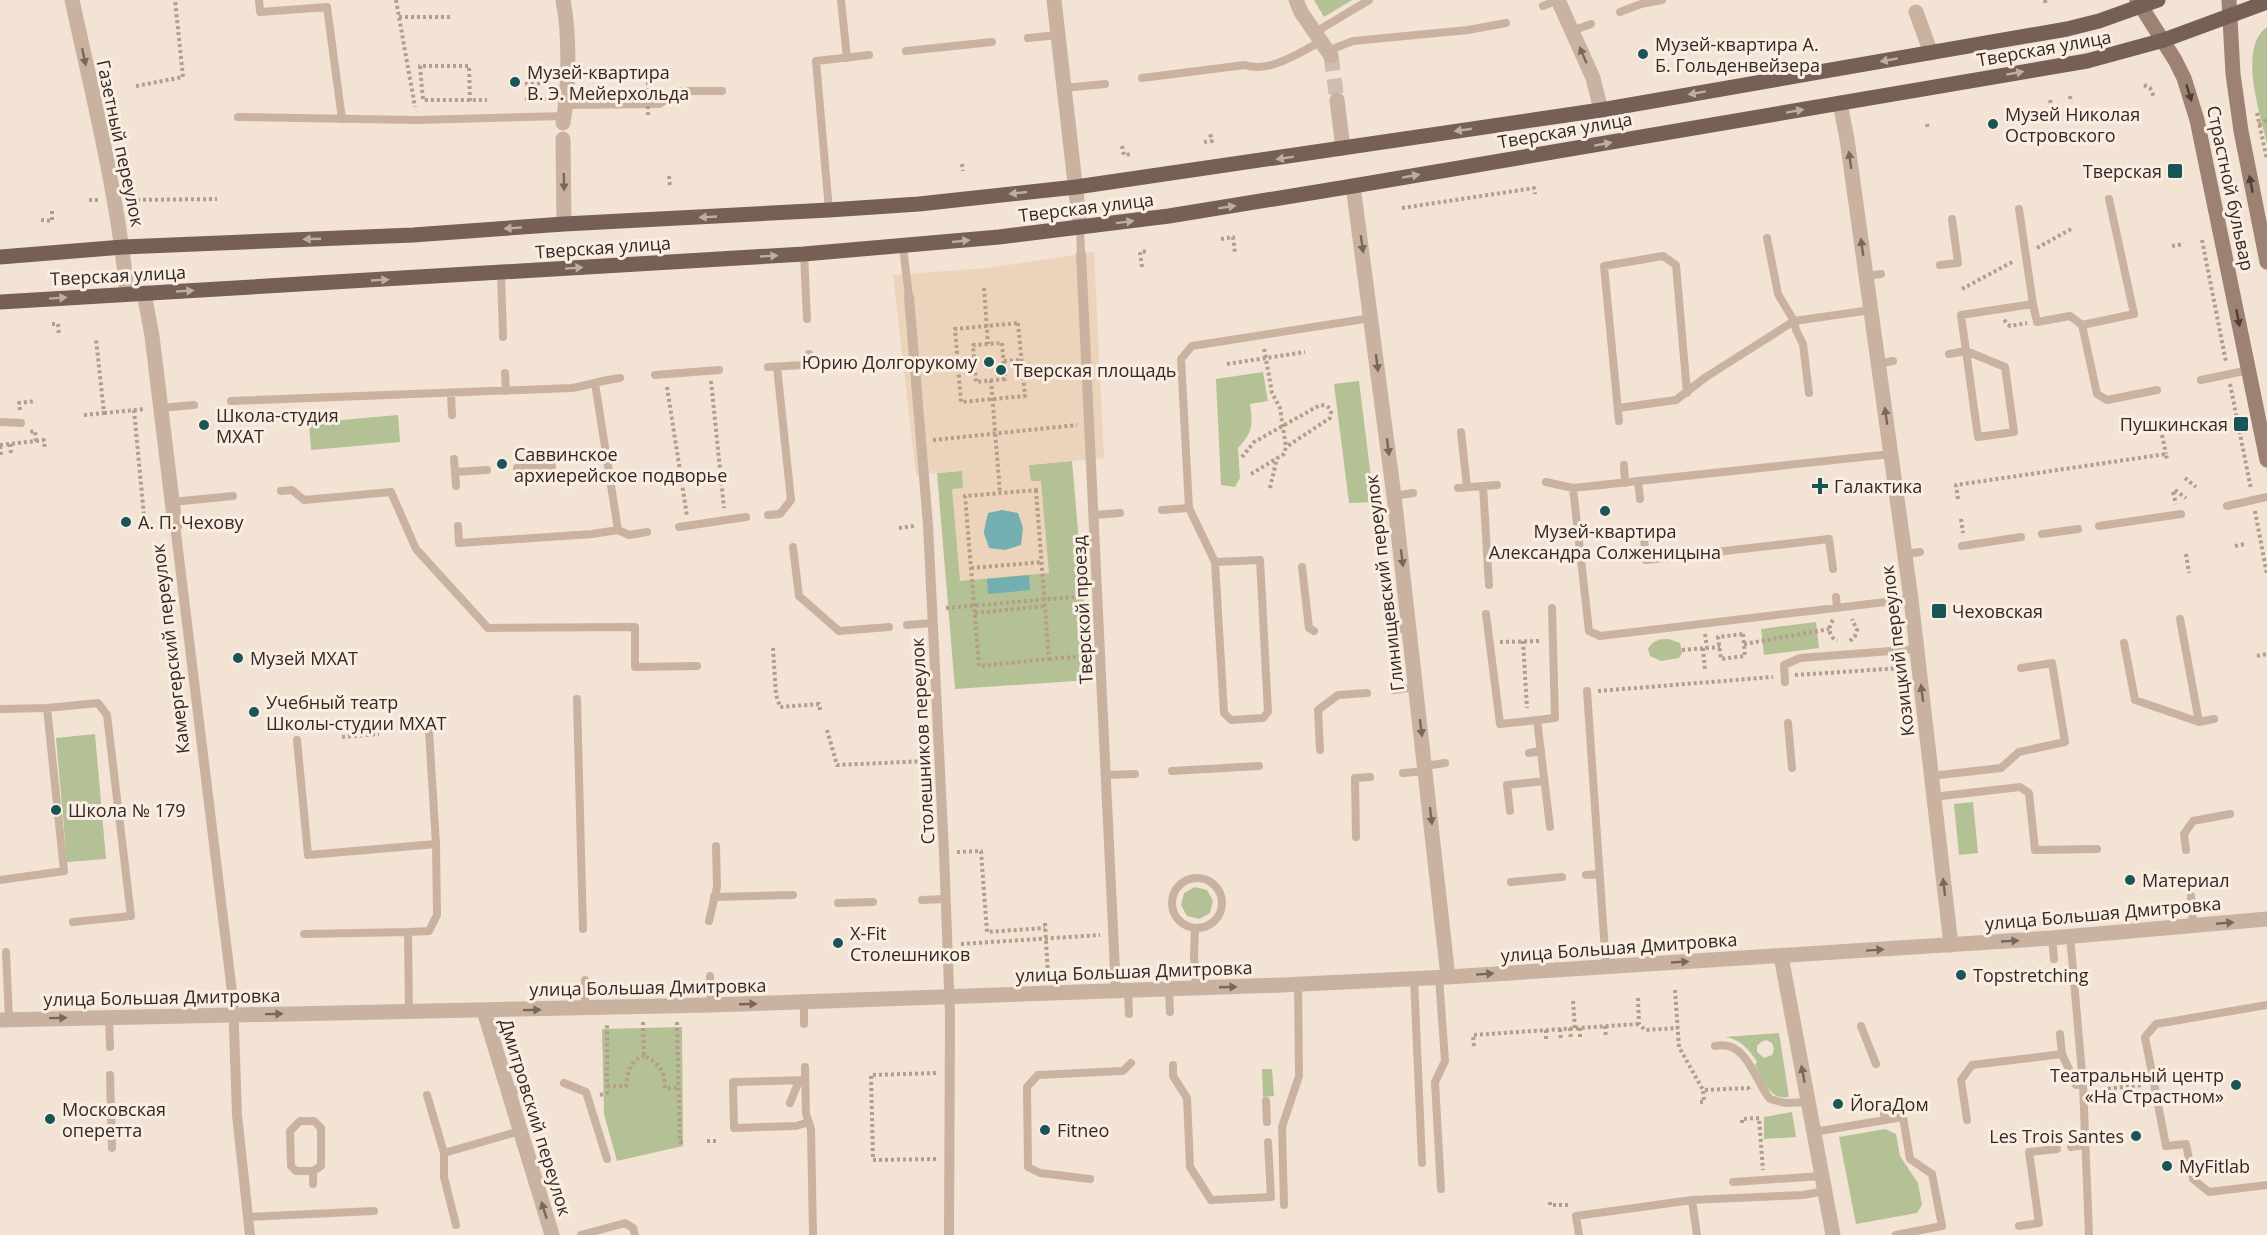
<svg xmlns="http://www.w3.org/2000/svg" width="2267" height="1235" viewBox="0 0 2267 1235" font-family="'Open Sans',sans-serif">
<rect width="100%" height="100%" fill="#f2e3d5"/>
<!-- green -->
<path fill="#b4c195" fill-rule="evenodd" d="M1314,0H1352L1324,17Z
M2267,27V144C2261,115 2237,48 2267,27Z
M1263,372L1268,401L1250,404C1253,426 1253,431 1238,448L1240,478L1235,487L1221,485L1216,379Z
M1359,381L1374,502L1349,503L1334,384Z
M398,415L400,442L311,450L309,423Z
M1072,461L1086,623L1089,680L955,689L937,473Z
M1816,622L1819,648L1764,655L1761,629Z
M1669,639L1680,643L1682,653L1679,658L1661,661L1650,656L1648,649C1653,640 1659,639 1669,639Z
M95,734L106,859L67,862L56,738Z
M1973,802L1978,853L1959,855L1954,804Z
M1195,887L1207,890L1213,901L1210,913L1199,919L1187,916L1181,905L1184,893Z
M682,1027L683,1146L617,1161L604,1114L602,1029Z
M1779,1033L1789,1097C1769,1101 1763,1079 1755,1065L1757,1062C1749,1049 1740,1039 1725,1037ZM1766,1040L1772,1043L1774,1049L1772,1055L1764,1058L1757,1052V1046L1761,1042Z
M1262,1069H1272L1274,1096L1263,1097Z
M1792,1112L1796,1137L1764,1139V1117Z
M1885,1129L1896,1134L1900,1156L1918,1183L1922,1205L1917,1213L1856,1224L1839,1137Z"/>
<!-- plaza -->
<path fill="#ebd4bb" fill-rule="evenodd" d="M1094,252L1104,458L1029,465L1031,481H1041L1049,573L960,581L952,489L963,488L962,471L916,475L893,275L988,268ZM1001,510L1013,513L1016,545L1014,547H993L985,538L984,532L986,520L993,514Z"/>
<!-- water -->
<path fill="#73afb0" d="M1002,510L1018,513L1023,528L1021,545L1005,550L989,548L984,532L988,513Z
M1029,575L1030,590L988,594L987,579Z"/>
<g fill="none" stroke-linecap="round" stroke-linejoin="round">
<!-- minor-tunnel -->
<path stroke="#ccbeb2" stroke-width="15" stroke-dasharray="15 8" stroke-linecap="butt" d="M1331,56L1337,100"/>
<!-- path -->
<path stroke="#b59c8b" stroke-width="4" stroke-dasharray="3 3" stroke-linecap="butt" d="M396,0L415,107
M2045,0L2046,6
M399,17H452
M525,84L550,83
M2144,85L2150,88L2154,97
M136,86L183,77L175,0
M2070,96L2071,102
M525,99H549
M2050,100L2051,106
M470,101L469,66H420L423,100H487
M2257,113L2267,160
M1927,124L1928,129
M2259,125L2267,120
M1204,142L1212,141L1210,133
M1122,146L1124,155L1131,154
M962,164L963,171
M669,176L670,187
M89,200H99
M131,200L217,199
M1402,208L1534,188L1535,194
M41,220L52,221V210
M1221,239L1233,237L1235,253
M2202,240L2226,362
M2172,246L2184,244
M2037,248L2071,229
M1142,267L1140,252L1148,251
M984,288L988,344
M1962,289L2014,261
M2004,320L2010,326L2027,323
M1018,323L1025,396L961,402L955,329Z
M52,324H58L59,336
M1002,343L1005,379L976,382L973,345Z
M1004,361L1022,360
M1227,364L1305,352
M958,365L975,363
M991,380L1000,493
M711,381L724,508
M2230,384L2251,489
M667,387L687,516
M20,410L19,403L36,401
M134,410L145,527
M104,413L145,409
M84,415L104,413L96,339
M2162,435L2166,454
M933,440L1077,425
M36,441L44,440L45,450
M10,444L11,453
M0,445L36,441L35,431L28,432
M0,446L1,455
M1242,457L1254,442L1320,405C1329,405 1333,410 1330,418L1286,447
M1251,474L1284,454L1286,447L1280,408L1272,393L1264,348
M2185,478L2196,487
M1270,488L1277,458
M1036,490L1049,659L979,666L965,496Z
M2175,490L2186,498
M2173,492L2176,504
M1958,499L1956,485L2166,454L2167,459
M2255,511L2267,575
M1961,519L1963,533
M899,528L915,526
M2235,546L2245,544
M2186,554L2189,573
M156,561L166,560
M971,568L1042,562
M946,608L1085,596
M975,613L1045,606
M1833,620C1828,627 1828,636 1837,641
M1705,634L1707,648
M1743,634L1745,656L1721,659L1718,637Z
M1523,641L1527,708
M1850,641L1855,636L1857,630L1852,619
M1500,642L1540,641
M1744,644L1829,629
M773,648L776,695L780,707L819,704L820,710
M1703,648L1705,671
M1682,650L1720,647
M2257,656L2267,654
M1049,659L1087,656
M1795,675L1902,668
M1598,691L1773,677
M827,730L837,765L927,761
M342,737L379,734
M957,852L981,851L987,932L1045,928
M1045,923L1048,975
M961,944L1100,935
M1675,990L1679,1047L1703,1090
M1638,998L1639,1024L1645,1030L1678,1028
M1573,1001L1575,1028
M643,1022L644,1056C659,1063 665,1071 665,1088H679
M677,1022L680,1142H684
M1605,1026L1606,1038
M1570,1028L1571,1040
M1580,1028V1039
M1560,1029L1561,1040
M1546,1030V1041
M1474,1046L1473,1035L1639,1024
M607,1086H626C628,1072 630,1060 644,1056
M2096,1090L2142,1085
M600,1095L607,1093V1024
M1700,1102H1704L1703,1090L1748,1088L1749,1090
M1742,1123V1119L1759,1118L1763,1170
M707,1141H719
M936,1159L873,1160L871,1075L937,1073
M1550,1202V1205H1571"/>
<!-- service -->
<path stroke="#cab2a1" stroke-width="8" d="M259,0L260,12L327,7L342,119
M841,0L847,58
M1543,6L1558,0
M1620,12L1641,4L1662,0
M1572,31L1591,24
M1314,33L1369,0
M1028,38L1058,35
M906,51L992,42
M1327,51L1353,41L1468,30L1506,23
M1142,78L1245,65C1268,74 1301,52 1320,42
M1064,88L1105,84
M567,105L659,104L681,91H722
M238,117L417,120L564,116
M2109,199L2134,314L2082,325L2097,394L2107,400L2157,390
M829,210L816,61L869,55
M1080,227L1081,254
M1767,238L1778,294L1794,321L1796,330L1803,344L1809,393
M903,247L909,297
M804,254L807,319
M1940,265L1958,263L1952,219
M501,274L503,337
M1866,276L1881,274
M2033,304L2037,322L2070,316L2082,325
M1949,354L1966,351L2005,367L2014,432L1978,437L1961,315L2033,304L2019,209
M1878,364L1893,361
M768,367L803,365L809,359V354
M505,373L506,391
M655,375L719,370
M2201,380L2249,370
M595,383L618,530L629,535L647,532
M451,393L452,415
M231,401L572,388C589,385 603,380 620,378
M160,408L194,405
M1618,408L1676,400L1706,377L1794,321L1871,310
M1619,421L1604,266L1663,256L1676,265L1687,393
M0,422L21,423
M1461,432L1467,487
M454,459L455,472L487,470
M1624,465L1625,483
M517,468L552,466
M455,472L456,486
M1638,481L1640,499
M1546,482L1573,488L1891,454
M1483,486L1489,585
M1458,488L1497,485
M1573,488L1589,631L1600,636L1911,599
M281,491L292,490L304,500L391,492L416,549L488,628L635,627V667L697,666
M1394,496L1413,493
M172,502L233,496
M2227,506L2267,497
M1189,508L1215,562L1224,713L1231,720L1263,718L1268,712L1260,560L1215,562
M1162,510L1189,508L1181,359L1192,346L1371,318
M768,515L780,514L791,500L777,367
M1094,515L1120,513
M458,526L459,543L592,534L618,530
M2099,526L2181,514
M679,527L746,517
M2042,534L2078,529
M1644,539L1646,560L1829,539L1833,569
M1962,546L2021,537
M793,547L799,596L839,631L889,627
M1905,554L1920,552
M1302,567L1309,628L1314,631
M1836,597L1837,608
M1486,614L1500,724L1537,720L1550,827
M2180,619L2199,722
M907,625L932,623
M1388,631L1410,628
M2124,643L2135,700L2199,722L2214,719
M1785,682L1784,665L1800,658L1917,649
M1394,690L1416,687
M1587,691L1606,966
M577,699L583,929
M0,709L47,708L98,703L107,715L131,916L73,922
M1537,720L1555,718L1552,608
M1788,723L1792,768
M297,740L308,855L436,844
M1320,750L1318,710L1338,695L1367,693
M1529,753L1541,751
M1425,766L1445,763
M1172,771L1259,766
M1403,773L1426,771
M1106,775L1135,774
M1931,776L2001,768L2019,752L2065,742L2052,663L2021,668
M1933,797L2020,787L2029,793L2035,850L2097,849
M1510,811L1507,785L1544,781
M1356,837L1355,778L1370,777
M2186,850L2184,834L2193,821L2230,814
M1586,875L1599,874
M1172 903a25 25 0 1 1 50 0a25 25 0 1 1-50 0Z
M0,880L64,871L47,708
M1511,882L1562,877
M2191,896L2193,925
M714,897L793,895
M922,900L946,899
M838,903L873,902
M709,921L717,887L716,846
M1195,928L1194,955L1196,988
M408,932L429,931L437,915L436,844L429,731
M304,934L408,932L409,1012
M2070,936L2083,1084L2089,1235
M2052,938L2054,959
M6,952L9,1020
M710,976L711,1005
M1439,977L1445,1061L1435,1082L1441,1189
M1414,978L1422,1163
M585,980V1008
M1169,989L1170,1012
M1128,991L1129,1014
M804,1002V1024
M2267,1005L2156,1024L2145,1037L2166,1146L2186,1144L2193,1179L2209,1192L2267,1185
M109,1017L110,1047
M1861,1026L1876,1064
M2060,1034L2062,1054L2076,1085L2083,1084
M1715,1046C1747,1039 1754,1080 1770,1099L1785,1103L1808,1102
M1173,1065V1076L1187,1098L1190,1167L1211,1200L1271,1197L1268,1142
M805,1067L806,1114L811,1129L813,1235
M110,1075L112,1148
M805,1080L733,1082L734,1128L796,1126L809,1122
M564,1083L586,1092L607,1159
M509,1092L525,1088
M427,1095L444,1153L520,1131
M1266,1101L1267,1122
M790,1103L799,1081
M1882,1103L1885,1119
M1967,1120L1961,1080L1972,1065L2062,1054
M1814,1132L1903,1117L1910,1159L1932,1174L1942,1226L1896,1235
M2071,1147L2085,1145
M444,1153V1177L456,1225
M313,1171L321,1166V1128L314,1121H300L290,1131L291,1166L296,1171H313V1184
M1090,1179L1040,1173L1028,1167L1027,1087L1038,1075L1123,1071L1131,1063
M1733,1182L1822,1176
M1692,1200L1697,1235
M1284,1205L1282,1127L1299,1076L1298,984
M248,1217L374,1211
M2019,1226L2039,1223L2029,1152L2057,1149
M581,1235L625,1223L633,1228L635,1235
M1579,1235L1576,1216L1692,1200L1803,1195L1825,1191"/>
<!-- pedestrian -->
<path stroke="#cab2a1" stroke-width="10" d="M1081,254L1116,992
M909,297L928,525L944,853L950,1015L949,1235
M175,525L233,1000L237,1115L250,1235"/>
<!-- minor -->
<path stroke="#cab2a1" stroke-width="15" d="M72,0C93,97 118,195 127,294
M563,0C570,35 569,87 563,123
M1054,0L1080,227
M1296,0L1301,12L1331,56
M1558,0L1593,78L1601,110
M1916,12L1931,53
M1337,100L1343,148
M1840,103L1847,139L1911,599L1951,945
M563,139L564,224
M1353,186L1394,496L1448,977
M144,293L152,336L175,525
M1781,956L1833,1235
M484,1011L552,1235
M0,1020L711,1005L1282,985L1448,977L2052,938L2267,919"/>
<!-- secondary -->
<path stroke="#9d8173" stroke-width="15" d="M2137,0L2175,60L2184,78L2197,120L2267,460
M2229,0L2233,74L2241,131L2267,262"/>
<!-- primary -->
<path stroke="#765f54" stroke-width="15" d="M0,257L123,247L413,235L564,224L829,210L919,204L1076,187L1601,110L2067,29L2099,21L2158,0
M0,302L804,254L999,237L1169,216L1353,186L2087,61L2164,40L2267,2"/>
<!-- path-bridge -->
<path stroke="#b59c8b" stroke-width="4" stroke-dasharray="3 3" stroke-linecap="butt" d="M648,82V117"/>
</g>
<!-- one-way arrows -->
<defs><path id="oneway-solid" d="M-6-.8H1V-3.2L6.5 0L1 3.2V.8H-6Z" transform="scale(1.5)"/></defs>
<g fill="#78675c">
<use href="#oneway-solid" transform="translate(1583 55) rotate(-114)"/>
<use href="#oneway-solid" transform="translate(84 57) rotate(78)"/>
<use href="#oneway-solid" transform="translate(1850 160) rotate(-98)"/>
<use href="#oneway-solid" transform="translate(564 182) rotate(89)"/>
<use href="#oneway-solid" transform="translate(1362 244) rotate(82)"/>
<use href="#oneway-solid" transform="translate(1862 247) rotate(-98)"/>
<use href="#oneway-solid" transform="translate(1377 363) rotate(83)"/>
<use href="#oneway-solid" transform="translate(1886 416) rotate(-98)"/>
<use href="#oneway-solid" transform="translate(1388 447) rotate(83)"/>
<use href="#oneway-solid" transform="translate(1402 558) rotate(83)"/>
<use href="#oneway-solid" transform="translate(1922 693) rotate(-97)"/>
<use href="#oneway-solid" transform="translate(1421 728) rotate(83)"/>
<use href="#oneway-solid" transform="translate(1431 816) rotate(83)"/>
<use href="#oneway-solid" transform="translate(1944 887) rotate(-97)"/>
<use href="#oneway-solid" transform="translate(2225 923) rotate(-5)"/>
<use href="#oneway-solid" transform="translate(2010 941) rotate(-3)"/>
<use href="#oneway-solid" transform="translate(1875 950) rotate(-4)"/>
<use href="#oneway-solid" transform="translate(1680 962) rotate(-3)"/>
<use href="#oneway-solid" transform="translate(1485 974) rotate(-4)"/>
<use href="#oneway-solid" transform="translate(1228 987) rotate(-2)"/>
<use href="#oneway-solid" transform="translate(748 1004) rotate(-2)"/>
<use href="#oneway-solid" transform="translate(532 1010) rotate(-1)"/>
<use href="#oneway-solid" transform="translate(274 1014) rotate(-1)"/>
<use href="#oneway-solid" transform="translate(58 1018) rotate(-1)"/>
<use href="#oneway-solid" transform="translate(1803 1074) rotate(-101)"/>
<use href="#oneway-solid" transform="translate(544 1210) rotate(-107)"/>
</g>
<g fill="#beaea2">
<use href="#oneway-solid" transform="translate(1889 60) rotate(170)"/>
<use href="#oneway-solid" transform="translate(2015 73) rotate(-10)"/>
<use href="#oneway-solid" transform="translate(1697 93) rotate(170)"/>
<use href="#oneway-solid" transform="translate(1795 111) rotate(-10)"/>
<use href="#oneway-solid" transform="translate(1463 130) rotate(172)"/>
<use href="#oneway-solid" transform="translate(1603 144) rotate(-10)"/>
<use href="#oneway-solid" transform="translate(1285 158) rotate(171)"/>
<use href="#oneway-solid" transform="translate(1411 176) rotate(-10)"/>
<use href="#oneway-solid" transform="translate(1018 193) rotate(174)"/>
<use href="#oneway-solid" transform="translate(1227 207) rotate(-9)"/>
<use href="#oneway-solid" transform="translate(708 217) rotate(177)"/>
<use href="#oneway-solid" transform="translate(1125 222) rotate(-7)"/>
<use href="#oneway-solid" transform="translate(513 228) rotate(176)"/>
<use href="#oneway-solid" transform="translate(312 239) rotate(178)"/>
<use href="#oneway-solid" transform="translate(961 241) rotate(-6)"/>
<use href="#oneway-solid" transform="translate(769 256) rotate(-3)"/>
<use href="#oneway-solid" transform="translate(574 268) rotate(-4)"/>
<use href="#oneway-solid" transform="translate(380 280) rotate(-3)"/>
<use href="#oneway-solid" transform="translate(185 291) rotate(-3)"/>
<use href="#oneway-solid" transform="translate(58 298) rotate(-4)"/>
</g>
<g fill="#4e3f38">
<use href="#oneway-solid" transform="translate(2189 93) rotate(73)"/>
<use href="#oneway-solid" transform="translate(2251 184) rotate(-101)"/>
<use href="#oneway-solid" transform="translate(2238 318) rotate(79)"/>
</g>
<!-- markers -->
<g fill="#195456" stroke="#f9eee1" stroke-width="2">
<circle cx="1643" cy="54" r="6"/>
<circle cx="515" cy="82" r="6"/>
<circle cx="1993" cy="124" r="6"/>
<rect x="2167" y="163" width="16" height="16" rx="3"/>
<circle cx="989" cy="362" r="6"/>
<circle cx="1001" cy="370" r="6"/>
<rect x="2233" y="416" width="16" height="16" rx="3"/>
<circle cx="204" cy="425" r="6"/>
<circle cx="502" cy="464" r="6"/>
<path d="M1817 477h6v6h6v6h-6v6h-6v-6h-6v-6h6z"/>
<circle cx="1605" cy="511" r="6"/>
<circle cx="126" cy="522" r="6"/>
<rect x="1931" y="603" width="16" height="16" rx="3"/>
<circle cx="238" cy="658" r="6"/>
<circle cx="254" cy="712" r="6"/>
<circle cx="56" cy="810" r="6"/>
<circle cx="2130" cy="880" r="6"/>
<circle cx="838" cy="943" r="6"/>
<circle cx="1961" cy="975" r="6"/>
<circle cx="2236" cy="1085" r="6"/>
<circle cx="1838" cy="1104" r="6"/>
<circle cx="50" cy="1119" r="6"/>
<circle cx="1045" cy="1130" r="6"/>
<circle cx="2136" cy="1136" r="6"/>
<circle cx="2167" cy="1166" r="6"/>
</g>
<g text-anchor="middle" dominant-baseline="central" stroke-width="6" stroke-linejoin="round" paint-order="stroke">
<!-- poi labels -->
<g font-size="18" fill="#342924" stroke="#f9eee1" text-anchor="start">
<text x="1655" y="44">Музей-квартира А.<tspan x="1655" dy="21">Б. Гольденвейзера</tspan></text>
<text x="527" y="72">Музей-квартира<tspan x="527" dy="21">В. Э. Мейерхольда</tspan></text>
<text x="2005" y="114">Музей Николая<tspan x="2005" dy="21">Островского</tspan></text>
<text x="2162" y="171" text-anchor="end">Тверская</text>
<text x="977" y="362" text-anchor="end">Юрию Долгорукому</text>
<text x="1013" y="370">Тверская площадь</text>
<text x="216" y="415">Школа-студия<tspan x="216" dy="21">МХАТ</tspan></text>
<text x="2228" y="424" text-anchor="end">Пушкинская</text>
<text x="514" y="454">Саввинское<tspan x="514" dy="21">архиерейское подворье</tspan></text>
<text x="1834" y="486">Галактика</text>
<text x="138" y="522">А. П. Чехову</text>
<text x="1605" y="531" text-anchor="middle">Музей-квартира<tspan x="1605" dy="21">Александра Солженицына</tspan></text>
<text x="1952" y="611">Чеховская</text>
<text x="250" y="658">Музей МХАТ</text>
<text x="266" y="702">Учебный театр<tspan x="266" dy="21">Школы-студии МХАТ</tspan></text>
<text x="68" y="810">Школа № 179</text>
<text x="2142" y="880">Материал</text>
<text x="850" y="933">X-Fit<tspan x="850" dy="21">Столешников</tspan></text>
<text x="1973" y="975">Topstretching</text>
<text x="2224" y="1075" text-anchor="end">Театральный центр<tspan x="2224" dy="21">«На Страстном»</tspan></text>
<text x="1850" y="1104">ЙогаДом</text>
<text x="62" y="1109">Московская<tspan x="62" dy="21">оперетта</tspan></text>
<text x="1057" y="1130">Fitneo</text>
<text x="2124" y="1136" text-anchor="end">Les Trois Santes</text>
<text x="2179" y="1166">MyFitlab</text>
</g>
<!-- street labels -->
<g font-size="18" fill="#342924" stroke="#f9eee1">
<text transform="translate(2044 48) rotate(-10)">Тверская улица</text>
<text transform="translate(1565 130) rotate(-10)">Тверская улица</text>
<text transform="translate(121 143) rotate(78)">Газетный переулок</text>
<text transform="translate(2231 188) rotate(78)">Страстной бульвар</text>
<text transform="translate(1086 207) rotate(-7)">Тверская улица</text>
<text transform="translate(603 247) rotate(-4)">Тверская улица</text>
<text transform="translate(118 275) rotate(-3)">Тверская улица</text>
<text transform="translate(1384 583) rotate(-97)">Глинищевский переулок</text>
<text transform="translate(1082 610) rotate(-93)">Тверской проезд</text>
<text transform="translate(170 649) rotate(-97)">Камергерский переулок</text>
<text transform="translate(1897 651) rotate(-97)">Козицкий переулок</text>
<text transform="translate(922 741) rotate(-93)">Столешников переулок</text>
<text transform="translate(2103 913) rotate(-5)">улица Большая Дмитровка</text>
<text transform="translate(1619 947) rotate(-4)">улица Большая Дмитровка</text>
<text transform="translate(1134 971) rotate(-2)">улица Большая Дмитровка</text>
<text transform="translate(648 987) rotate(-1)">улица Большая Дмитровка</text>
<text transform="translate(162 997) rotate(-1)">улица Большая Дмитровка</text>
<text transform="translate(536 1117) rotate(73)">Дмитровский переулок</text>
</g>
</g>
</svg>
